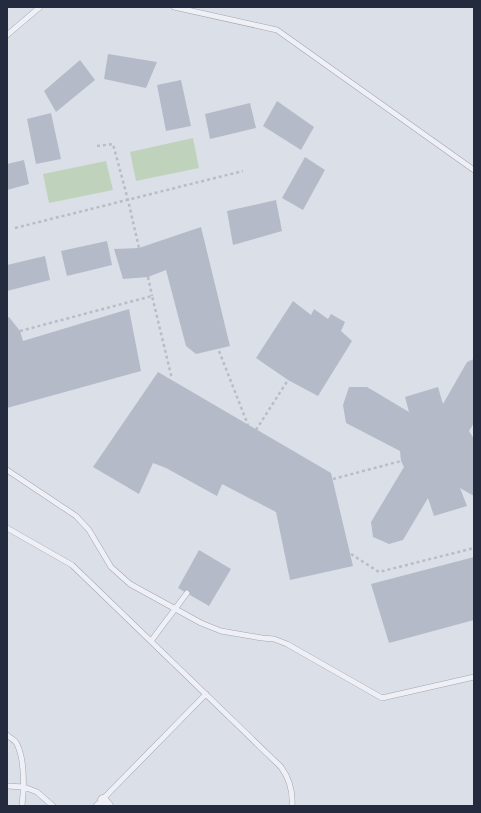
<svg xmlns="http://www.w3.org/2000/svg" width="481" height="813" viewBox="0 0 481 813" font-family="Rubik,sans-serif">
<rect width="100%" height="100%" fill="#dbdfe8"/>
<!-- green -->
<path fill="#bfd3bc" d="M193,138L199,168L136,181L130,152Z
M106,161L113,190L49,203L43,174Z"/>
<!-- building -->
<path fill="#b5bac8" d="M108,54L157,62L146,88L104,79Z
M80,60L95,80L56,112L44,91Z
M181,80L191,126L166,131L157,85Z
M277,101L314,127L301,150L263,126Z
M250,103L256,128L210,139L205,114Z
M51,113L61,159L36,164L27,119Z
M305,157L325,170L303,210L282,198Z
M24,160L29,184L7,190V164Z
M276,200L282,231L233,245L227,211Z
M201,227L230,346L196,354L186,346L166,270L148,277L123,279L114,249L139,248Z
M107,241L112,265L67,276L61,251Z
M45,256L50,280L7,291V265Z
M293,301L311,315L314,309L328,319L331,314L345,322L341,331L352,341L318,396L288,380L256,358Z
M129,309L141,371L7,408V318L9,317L20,331L23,341Z
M474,359V423L469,431L474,439V496L460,488L467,506L434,516L428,498L403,540L389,544L373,537L371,522L404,467L401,461L400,451L346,423L343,405L349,387H367L409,412L405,397L438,387L443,404L467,362Z
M158,372L331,473L353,566L290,580L276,512L222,484L217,496L166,468L153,463L139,494L93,467Z
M199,550L231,569L209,606L178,588Z
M474,557V620L389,643L371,584Z"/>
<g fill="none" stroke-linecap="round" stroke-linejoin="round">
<defs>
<path id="service" d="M174,7L277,30L474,170
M7,35L40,7
M7,470L76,516L89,530L111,567L130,584L201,623L221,631L262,638L274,639L287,644L382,698L474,677
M7,528L72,565L281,767C289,778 293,792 292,806
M151,641L187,593
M7,735C10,738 15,740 17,744C25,761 24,787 22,806
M7,786L24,787L37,792L53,806
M96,806L206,694"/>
<path id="minor" d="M103,800L108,806"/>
</defs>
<!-- service casing -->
<use href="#service" stroke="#a0a5b2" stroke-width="6"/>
<!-- minor casing -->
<use href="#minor" stroke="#a0a5b2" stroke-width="11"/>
<!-- path -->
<path stroke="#b9bdc6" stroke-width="2.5" stroke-dasharray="3 3" stroke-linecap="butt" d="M97,146L113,144L128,200L139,248
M15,228L243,171
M148,277L152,296
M20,331L152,296L172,379
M219,351L248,425
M256,430L288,380
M333,479L401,461
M351,554L379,572L474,548"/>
<!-- service -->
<use href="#service" stroke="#eef0f6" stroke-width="5"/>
<!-- minor -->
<use href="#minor" stroke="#eef0f6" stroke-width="10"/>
</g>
<!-- border -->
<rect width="481" height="813" fill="none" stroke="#242b3f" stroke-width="16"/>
</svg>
